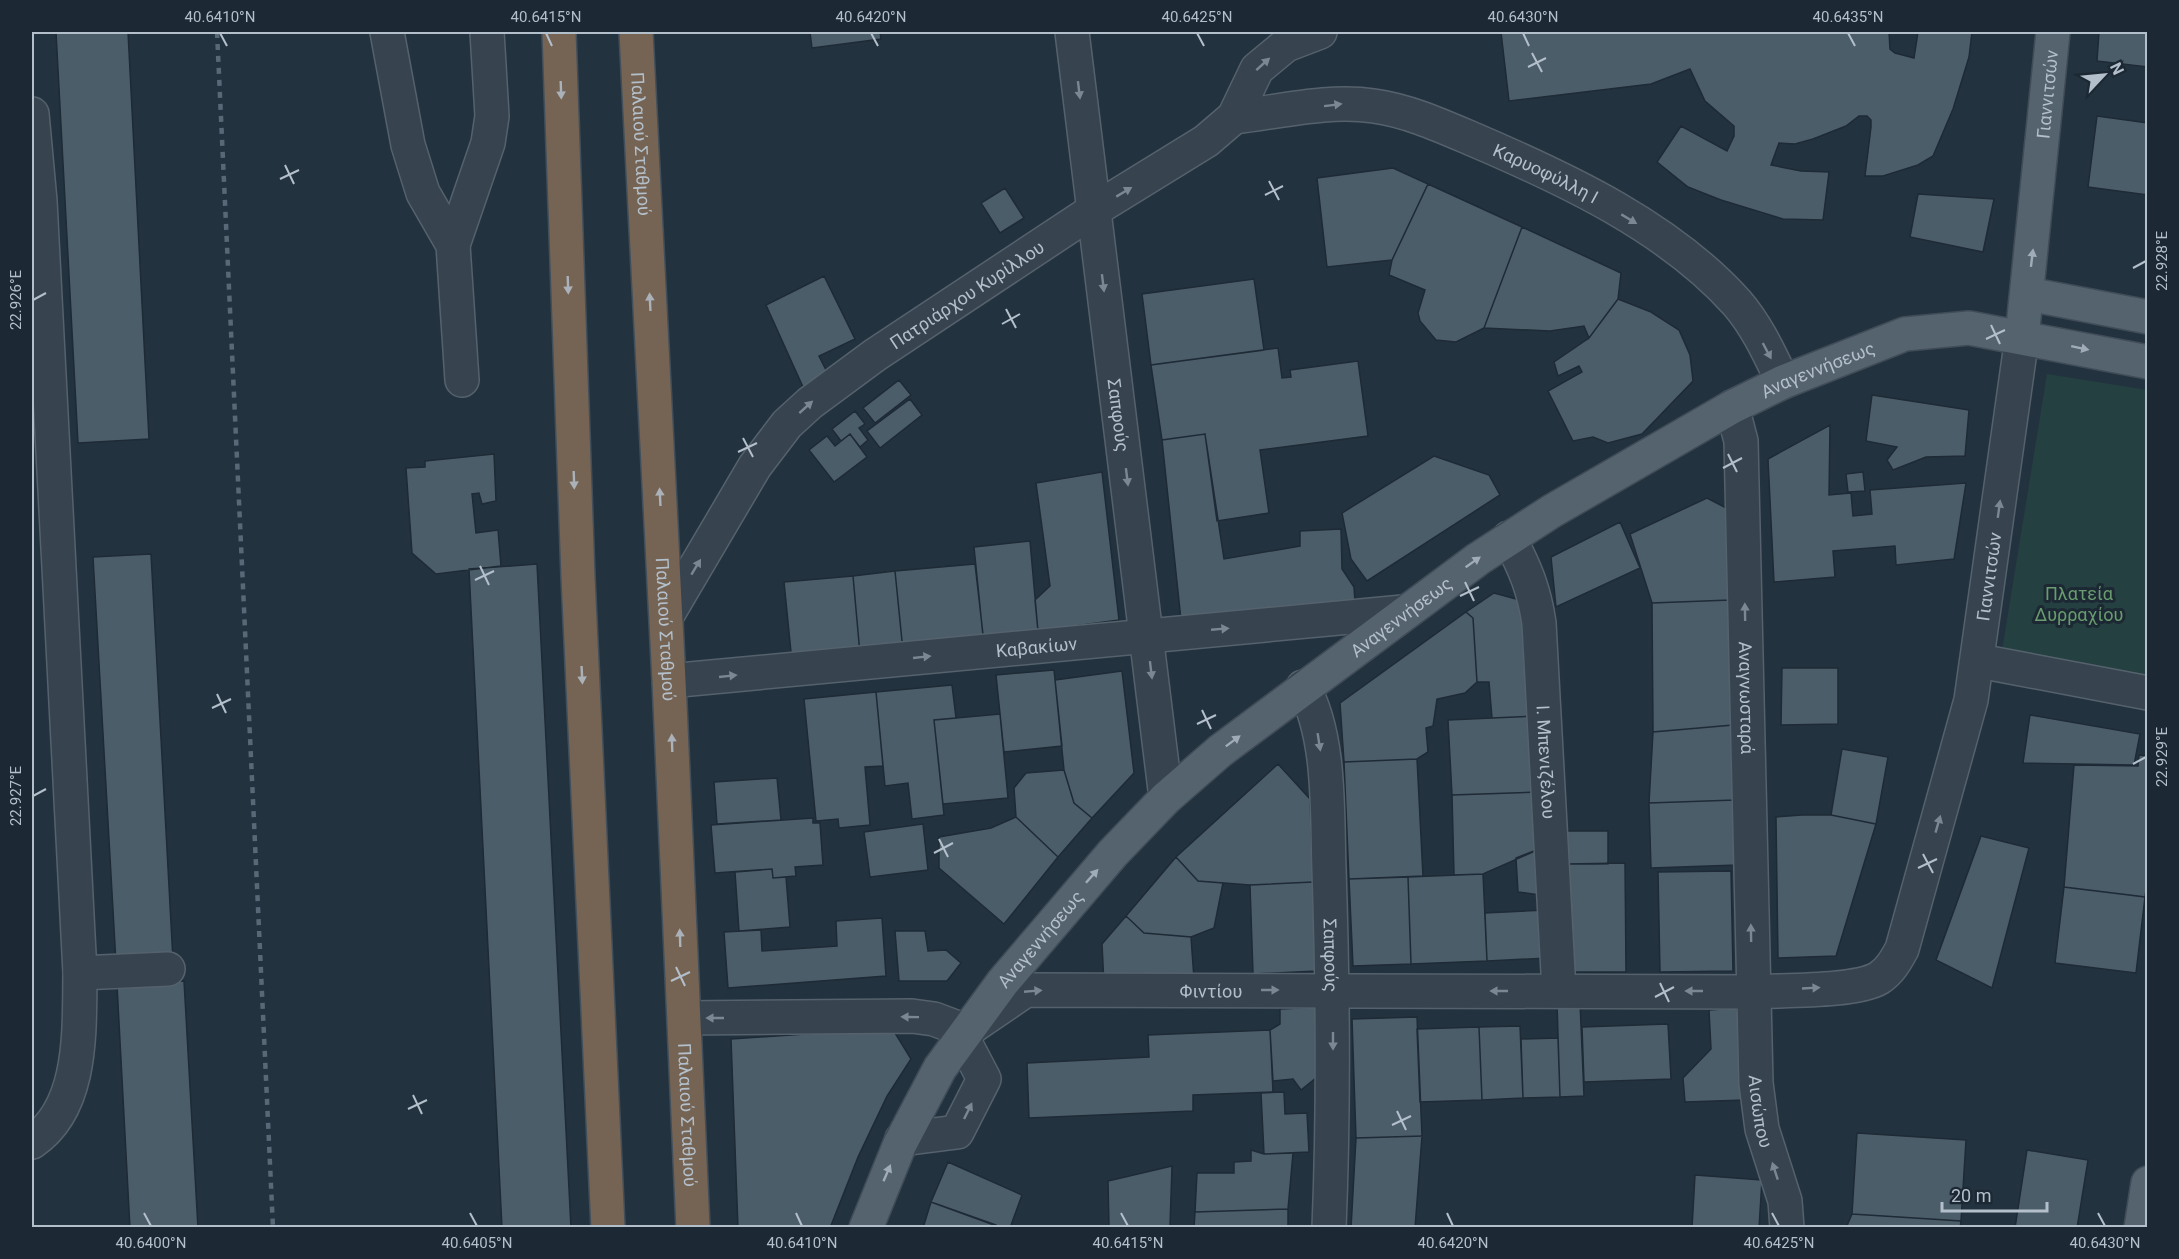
<svg xmlns="http://www.w3.org/2000/svg" width="2179" height="1259" viewBox="0 0 2179 1259" font-family="Roboto,sans-serif">
<rect width="100%" height="100%" fill="#23323f"/>
<!-- green -->
<path fill="#254040" d="M2047,374L2147,390V687L2000,663Z"/>
<!-- building -->
<path fill="#4c5d6a" stroke="#1e2b36" stroke-width="1.5" d="M56,32H128L149,439L78,443Z
M810,32H880L881,39L812,48Z
M1501,32H1889L1890,49L1895,53L1914,58L1918,32H1972L1969,57L1953,109L1933,156L1918,165L1883,176H1865L1871,127V120L1867,116H1859L1846,126L1813,139L1795,144L1779,143L1771,165L1801,171L1829,172L1823,220L1783,219L1721,200L1688,187L1657,162L1681,126L1727,151L1734,136V126L1705,101L1690,69L1651,84L1509,101Z
M2099,32H2148V67L2097,61Z
M2097,116L2148,123V195L2088,187Z
M1393,168L1428,184L1392,260L1327,267L1317,178Z
M1428,184L1522,227L1484,328L1456,342L1436,340L1420,321L1418,313L1425,290L1389,275L1392,260Z
M1005,188L1024,218L1000,233L981,203Z
M1918,194L1994,199L1983,252L1910,237Z
M1522,227L1621,273L1618,299L1589,338L1584,326L1550,331L1484,328Z
M824,276L855,339L819,356L828,374L803,387L766,305Z
M1254,279L1264,350L1151,365L1142,294Z
M1618,299L1651,312L1679,330L1690,355L1693,381L1642,434L1608,443L1593,437L1573,441L1548,391L1582,372L1579,366L1558,376L1554,362L1589,338Z
M1278,348L1282,378L1291,377L1290,370L1358,361L1368,436L1260,450L1269,513L1217,521L1205,434L1162,440L1151,365Z
M899,380L911,395L875,423L863,408Z
M1872,395L1969,410L1965,456L1926,457L1893,470L1887,460L1897,447L1866,441Z
M910,399L922,415L880,448L867,431Z
M855,411L865,424L859,428L868,440L860,447L850,434L841,441L832,429Z
M1830,425L1829,495L1851,493L1853,516L1872,514L1870,490L1966,483L1954,559L1896,565L1895,546L1833,551L1835,577L1774,582L1768,459Z
M850,434L867,457L834,482L809,450L827,436L835,446Z
M1205,434L1224,559L1300,546V531L1341,529L1342,569L1354,587L1355,602L1181,620L1162,440Z
M494,454L496,501L482,504L479,493L472,494L476,533L498,530L501,566L436,574L412,553L406,468L425,467V461Z
M1434,456L1489,475L1500,495L1367,581L1351,559L1342,513Z
M1102,472L1119,620L1038,631L1035,600L1050,586L1036,483Z
M1863,472L1865,491L1848,492L1846,474Z
M1707,498L1730,510V600L1652,603L1630,534Z
M1620,522L1640,568L1556,607L1551,557Z
M1030,541L1038,631L983,636L974,547Z
M151,554L173,960L116,963L93,557Z
M537,564L571,1228H502L469,569Z
M975,564L984,643L903,651L895,571Z
M895,571L903,651L860,654L853,576Z
M853,576L860,654L792,662L784,582Z
M1494,593L1527,602L1535,716L1492,718L1489,682H1477L1473,618L1466,612Z
M1730,600L1733,725L1653,732L1652,603Z
M1466,612L1473,618L1477,682L1465,693L1437,699L1433,726L1426,728L1428,752L1417,759L1344,762L1340,703Z
M1782,668H1838V724L1781,725Z
M1054,670L1062,746L1004,752L996,675Z
M1122,671L1134,773L1092,818L1074,803L1064,770L1055,680Z
M952,685L956,718L934,720L944,815L912,819L908,783L885,786L876,692Z
M876,692L883,766L865,767L870,825L839,828L838,819L816,821L804,699Z
M1000,714L1008,798L943,804L934,720Z
M2030,715L2140,734L2134,765L2023,763Z
M1535,716L1539,792L1452,795L1448,720Z
M1733,725L1735,800L1649,803L1653,732Z
M1842,749L1888,757L1876,824L1831,815Z
M2139,755L2148,756V876L2145,897L2064,887L2074,765L2138,766Z
M1417,759L1423,876L1349,879L1344,762Z
M1278,764L1310,799L1313,882L1250,885L1198,881L1176,857Z
M1064,770L1074,803L1092,818L1058,857L1016,817L1014,788L1026,773Z
M777,778L781,820L717,824L714,782Z
M1539,792L1544,847L1483,874L1454,875L1452,795Z
M1735,800L1737,865L1651,868L1649,803Z
M1802,815H1831L1876,824L1836,956L1778,958L1776,817Z
M1016,817L1058,857L1004,924L939,868V837L991,828Z
M813,818V823H820L823,865L795,867L796,876L773,878L772,869L715,873L711,825Z
M923,824L928,870L870,877L864,832Z
M1565,831H1608V864H1566Z
M1981,836L2029,848L1992,988L1936,960Z
M1544,847L1547,896L1518,892L1516,858Z
M1176,857L1198,881L1223,883L1214,928L1191,937L1144,933L1126,916Z
M1625,863L1626,972H1567L1566,864Z
M772,869L773,878L786,877L790,927L739,931L735,872Z
M1731,871L1733,971L1660,972L1658,872Z
M1483,874L1487,961L1411,964L1408,877Z
M1408,877L1411,964L1353,966L1349,879Z
M1313,882L1317,971L1253,974L1250,885Z
M2064,887L2145,897L2136,973L2055,963Z
M1546,910L1548,958L1487,961L1485,913Z
M1126,916L1144,933L1191,937L1194,979L1104,984L1102,944Z
M882,918L886,976L728,988L724,932L761,930L762,951L837,946L836,921Z
M895,931H925L928,951L946,950L961,963L947,981H899Z
M184,981L198,1228H130L117,985Z
M1580,1002L1584,1096L1560,1097L1557,1003Z
M1320,1007L1322,1073L1301,1090L1293,1079L1273,1081L1270,1030L1280,1024V1009Z
M1735,1008L1745,1018V1100L1685,1102L1683,1078L1711,1049L1709,1010Z
M1417,1017L1422,1136L1356,1138L1352,1019Z
M1668,1024L1671,1079L1584,1082L1582,1027Z
M1520,1026L1523,1098L1482,1100L1479,1027Z
M1479,1027L1482,1100L1420,1102L1417,1029Z
M892,1028L911,1059L887,1096L858,1157L830,1228H738L731,1039Z
M1270,1030L1273,1092L1193,1095V1111L1029,1118L1027,1063L1149,1057L1148,1035Z
M1558,1038L1560,1097L1523,1098L1521,1039Z
M1284,1092L1285,1114L1307,1113L1309,1152L1264,1154L1261,1093Z
M1857,1133L1966,1140L1961,1221L1852,1214Z
M1422,1136L1415,1228H1351L1356,1138Z
M1251,1150L1264,1154L1293,1153L1288,1209L1195,1212L1197,1173H1234V1162L1251,1161Z
M2027,1150L2088,1160L2077,1228H2015Z
M948,1162L1022,1195L1010,1228H1002L931,1202Z
M1172,1166L1170,1226H1109L1108,1181Z
M1695,1175L1762,1180L1759,1228H1692Z
M931,1202L996,1225L995,1228H923Z
M1288,1209V1228H1194L1195,1212Z
M1852,1214L1961,1221L1960,1228H1846Z"/>
<g fill="none" stroke-linecap="round" stroke-linejoin="round">
<defs>
<g id="minor">
<path d="M387,32L408,145L423,193L453,245L462,380"/>
<path id="s1" d="M1072,32L1166,798"/>
<path d="M32,114L40,201L80,973C79,1029 84,1107 32,1142"/>
<path id="s2" d="M1234,117C1279,112 1328,99 1374,106C1410,111 1444,127 1477,141C1568,180 1670,228 1737,303C1757,326 1770,355 1783,382"/>
<path d="M453,245L488,143L492,116L487,32"/>
<path id="s3" d="M1732,407L1741,441L1756,1083L1762,1129L1785,1201L1787,1228"/>
<path id="s4" d="M1509,538C1525,568 1534,589 1539,623L1559,991"/>
<path id="s5" d="M666,617L755,466L787,424L810,403L875,355L1094,210L1206,141L1234,117L1257,69L1286,45L1320,32"/>
<path d="M1979,661L2148,693"/>
<path id="s6" d="M669,681L1403,612"/>
<path id="s7" d="M1303,687C1331,736 1327,813 1329,869C1333,989 1334,1108 1329,1228"/>
<path d="M80,973L168,969"/>
<path id="s8" d="M684,1018L912,1016L934,1019L966,1031L1026,990L1753,992C1782,990 1856,992 1879,978C1890,971 1896,960 1902,949L1971,700L2022,337"/>
<path d="M902,1139L957,1132L984,1079L962,1037"/>
</g>
<g id="major">
<path d="M2028,294L2148,317"/>
<path id="s9" d="M2022,337L2053,32"/>
<path id="s10" d="M866,1228L900,1144L940,1068L1003,982L1113,853L1166,798L1220,751L1478,559L1552,511L1732,407L1783,382L1905,334L1969,328L2148,362"/>
<path d="M2141,1228L2148,1183"/>
</g>
<g id="highway">
<path d="M559,32L578,577L608,1228"/>
<path id="s11" d="M636,32L669,681L693,1228"/>
</g>
</defs>
<!-- minor casing -->
<use href="#minor" stroke="#55626d" stroke-width="36"/>
<!-- major casing -->
<use href="#major" stroke="#404d58" stroke-width="36"/>
<!-- highway casing -->
<use href="#highway" stroke="#424f5a" stroke-width="36"/>
<!-- minor -->
<use href="#minor" stroke="#37444f" stroke-width="33"/>
<!-- major -->
<use href="#major" stroke="#55636f" stroke-width="33"/>
<!-- highway -->
<use href="#highway" stroke="#756454" stroke-width="33"/>
<!-- rail -->
<path stroke="#596876" stroke-width="4.5" stroke-dasharray="6 6" stroke-linecap="butt" d="M217,32L273,1228"/>
</g>
<!-- one-way arrows -->
<defs><path id="oneway-solid" d="M-6-.8H1V-3.2L6.5 0L1 3.2V.8H-6Z" transform="scale(1.5)"/></defs>
<g fill="#7b8893">
<use href="#oneway-solid" transform="translate(1263 64) rotate(-42)"/>
<use href="#oneway-solid" transform="translate(1079 90) rotate(83)"/>
<use href="#oneway-solid" transform="translate(1333 105) rotate(-7)"/>
<use href="#oneway-solid" transform="translate(1124 192) rotate(-31)"/>
<use href="#oneway-solid" transform="translate(1629 219) rotate(31)"/>
<use href="#oneway-solid" transform="translate(1103 283) rotate(83)"/>
<use href="#oneway-solid" transform="translate(1767 351) rotate(62)"/>
<use href="#oneway-solid" transform="translate(806 407) rotate(-42)"/>
<use href="#oneway-solid" transform="translate(1127 477) rotate(83)"/>
<use href="#oneway-solid" transform="translate(1999 509) rotate(-82)"/>
<use href="#oneway-solid" transform="translate(696 567) rotate(-59)"/>
<use href="#oneway-solid" transform="translate(1745 612) rotate(-91)"/>
<use href="#oneway-solid" transform="translate(1220 629) rotate(-5)"/>
<use href="#oneway-solid" transform="translate(922 657) rotate(-6)"/>
<use href="#oneway-solid" transform="translate(1151 670) rotate(83)"/>
<use href="#oneway-solid" transform="translate(728 676) rotate(-6)"/>
<use href="#oneway-solid" transform="translate(1319 742) rotate(81)"/>
<use href="#oneway-solid" transform="translate(1938 824) rotate(-74)"/>
<use href="#oneway-solid" transform="translate(1751 933) rotate(-91)"/>
<use href="#oneway-solid" transform="translate(1811 988) rotate(-3)"/>
<use href="#oneway-solid" transform="translate(1270 990)"/>
<use href="#oneway-solid" transform="translate(1033 991) rotate(-5)"/>
<use href="#oneway-solid" transform="translate(1499 991) rotate(-180)"/>
<use href="#oneway-solid" transform="translate(1694 991) rotate(-180)"/>
<use href="#oneway-solid" transform="translate(910 1017) rotate(-179)"/>
<use href="#oneway-solid" transform="translate(715 1018) rotate(180)"/>
<use href="#oneway-solid" transform="translate(1333 1041) rotate(90)"/>
<use href="#oneway-solid" transform="translate(968 1111) rotate(-64)"/>
<use href="#oneway-solid" transform="translate(1775 1171) rotate(-108)"/>
</g>
<g fill="#aab1b8">
<use href="#oneway-solid" transform="translate(561 90) rotate(88)"/>
<use href="#oneway-solid" transform="translate(568 285) rotate(88)"/>
<use href="#oneway-solid" transform="translate(650 302) rotate(-93)"/>
<use href="#oneway-solid" transform="translate(574 480) rotate(88)"/>
<use href="#oneway-solid" transform="translate(660 497) rotate(-93)"/>
<use href="#oneway-solid" transform="translate(582 675) rotate(87)"/>
<use href="#oneway-solid" transform="translate(672 743) rotate(-92)"/>
<use href="#oneway-solid" transform="translate(680 938) rotate(-92)"/>
</g>
<g fill="#a0adb8">
<use href="#oneway-solid" transform="translate(2032 258) rotate(-83)"/>
<use href="#oneway-solid" transform="translate(2080 348) rotate(12)"/>
<use href="#oneway-solid" transform="translate(1473 562) rotate(-35)"/>
<use href="#oneway-solid" transform="translate(1233 741) rotate(-37)"/>
<use href="#oneway-solid" transform="translate(1092 876) rotate(-48)"/>
<use href="#oneway-solid" transform="translate(887 1173) rotate(-67)"/>
</g>
<!-- ticks -->
<path fill="none" stroke="#b3bfca" stroke-width="2" d="M220,33L227,46M546,33L552,46M871,33L878,46M1197,33L1204,46M1523,33L1529,46M1848,33L1855,46M1532,53L1542,72M1528,67L1546,58M285,165L294,184M280,179L299,170M1269,181L1279,200M1265,195L1283,186M2133,268L2146,261M33,300L46,293M1006,309L1016,328M1002,324L1020,314M1991,325L2000,344M1986,339L2005,330M743,438L753,457M738,452L757,443M1728,454L1737,472M1723,468L1742,458M480,566L489,585M475,580L494,571M1465,582L1474,601M1460,596L1479,587M217,694L226,713M212,708L231,699M1202,710L1211,729M1197,724L1216,715M2133,764L2146,757M33,796L46,789M939,839L948,857M934,853L953,843M1923,854L1933,873M1918,868L1937,859M676,967L685,986M671,981L690,972M1660,983L1669,1002M1655,997L1674,987M413,1095L422,1114M408,1109L427,1100M1397,1111L1406,1130M1392,1125L1411,1116M144,1213L151,1226M470,1213L477,1226M796,1213L802,1226M1121,1213L1128,1226M1447,1213L1453,1226M1772,1213L1779,1226M2098,1213L2105,1226"/>
<g text-anchor="middle" dominant-baseline="central" stroke-width="6" stroke-linejoin="round" paint-order="stroke">
<!-- street labels -->
<g font-size="18" fill="#b3bfca" stroke="#1c2934">
<text stroke="none"><textPath href="#s9" startOffset="244">Γιαννιτσών</textPath></text>
<text stroke="none"><textPath href="#s11" startOffset="112">Παλαιού Σταθμού</textPath></text>
<text stroke="none"><textPath href="#s2" startOffset="326">Καρυοφύλλη Ι</textPath></text>
<text stroke="none"><textPath href="#s5" startOffset="450">Πατριάρχου Κυρίλλου</textPath></text>
<text stroke="none"><textPath href="#s10" startOffset="1312">Αναγεννήσεως</textPath></text>
<text stroke="none"><textPath href="#s1" startOffset="386">Σαπφούς</textPath></text>
<text stroke="none"><textPath href="#s8" startOffset="1632">Γιαννιτσών</textPath></text>
<text stroke="none"><textPath href="#s10" startOffset="826">Αναγεννήσεως</textPath></text>
<text stroke="none"><textPath href="#s11" startOffset="598">Παλαιού Σταθμού</textPath></text>
<text stroke="none"><textPath href="#s6" startOffset="369">Καβακίων</textPath></text>
<text stroke="none"><textPath href="#s3" startOffset="292">Αναγνωσταρά</textPath></text>
<text stroke="none"><textPath href="#s4" startOffset="230">Ι. Μπενιζέλου</textPath></text>
<text stroke="none"><textPath href="#s10" startOffset="340">Αναγεννήσεως</textPath></text>
<text stroke="none"><textPath href="#s7" startOffset="272">Σαπφούς</textPath></text>
<text stroke="none"><textPath href="#s8" startOffset="542">Φιντίου</textPath></text>
<text stroke="none"><textPath href="#s3" startOffset="706">Αισώπου</textPath></text>
<text stroke="none"><textPath href="#s11" startOffset="1084">Παλαιού Σταθμού</textPath></text>
</g>
<!-- park labels -->
<g font-size="18" fill="#699c6e" stroke="#1c2934">
<text x="2079" y="593">Πλατεία<tspan x="2079" dy="21">Δυρραχίου</tspan></text>
</g>
</g>
<!-- border -->
<rect width="2179" height="1259" fill="none" stroke="#1c2934" stroke-width="66"/>
<!-- north arrow -->
<g transform="translate(2104 75) rotate(64)" stroke="#1c2934" stroke-width="4.5" paint-order="stroke">
<path d="M0-4.5L10 22L0 15L-10 22Z" fill="#b3bfca"/>
<text y="-9" font-size="16" font-weight="bold" text-anchor="middle" fill="#b3bfca">N</text>
</g>
<!-- scale -->
<path d="M1942 1202v9h105v-9" fill="none" stroke="#b3bfca" stroke-width="3"/>
<text x="1951" y="1202" font-size="18" fill="#b3bfca" stroke="#1c2934" stroke-width="4.5" paint-order="stroke">20 m</text>
<rect x="33" y="33" width="2113" height="1193" fill="none" stroke="#b3bfca" stroke-width="2"/>
<g font-size="15" text-anchor="middle" fill="#b3bfca">
<text x="220" y="22">40.6410°N</text>
<text x="546" y="22">40.6415°N</text>
<text x="871" y="22">40.6420°N</text>
<text x="1197" y="22">40.6425°N</text>
<text x="1523" y="22">40.6430°N</text>
<text x="1848" y="22">40.6435°N</text>
<text transform="translate(2162 261) rotate(-90)" y="5">22.928°E</text>
<text transform="translate(16 300) rotate(-90)" y="5">22.926°E</text>
<text transform="translate(2162 757) rotate(-90)" y="5">22.929°E</text>
<text transform="translate(16 796) rotate(-90)" y="5">22.927°E</text>
<text x="151" y="1248">40.6400°N</text>
<text x="477" y="1248">40.6405°N</text>
<text x="802" y="1248">40.6410°N</text>
<text x="1128" y="1248">40.6415°N</text>
<text x="1453" y="1248">40.6420°N</text>
<text x="1779" y="1248">40.6425°N</text>
<text x="2105" y="1248">40.6430°N</text>
</g>
</svg>
